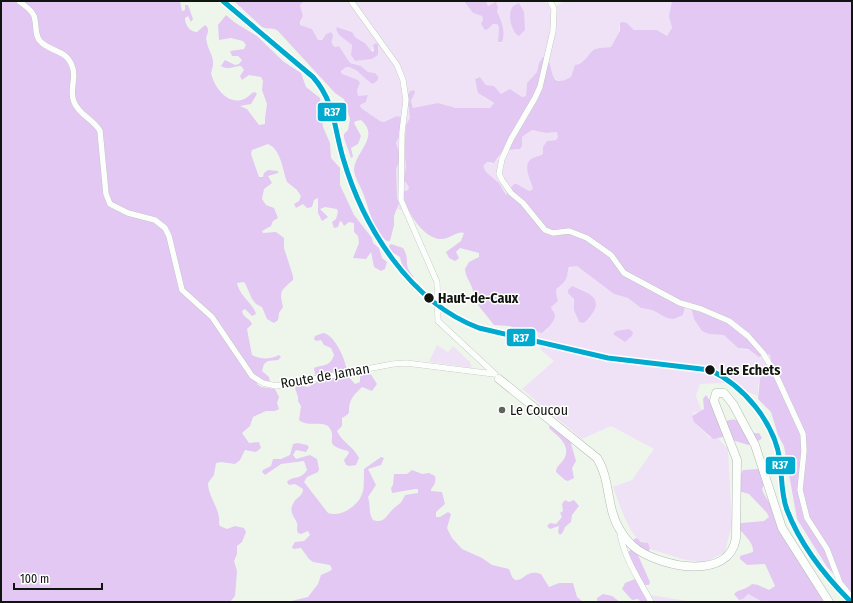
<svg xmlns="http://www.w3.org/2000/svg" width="853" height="603" viewBox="0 0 853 603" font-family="'Fira Sans Condensed',sans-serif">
<rect width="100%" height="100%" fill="#eef6ec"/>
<!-- green -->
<path fill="#efe2f6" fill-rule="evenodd" d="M304,1H464L473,13L482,16L483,19L481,24L485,29H488L493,24H497L499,27L498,42L500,43L502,42C508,27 497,21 497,11C497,9 498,7 498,5L496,3L488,6L486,1H540L556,6L565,1H672C672,6 670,9 670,14C669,22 676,30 667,36L657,30H634L627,23L623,22L619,27C621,35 616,41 611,47C606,48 601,47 595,49C588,53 585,64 575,65L571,77L561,82L553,77L548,60L543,58L539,63L537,72L527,83L526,96L522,97L510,89L501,94L494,86L486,85L480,77H478L475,79L478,93L494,104L490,108H456L438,103L413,108L411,101L415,92L414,90L410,91L407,102L410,118L405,130L404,147L406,167L404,180L409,187L408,190L403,194L410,212L397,209L399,203L397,197L396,169L400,157L396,143L399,137L401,117L398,116L384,122L380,121L361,108L360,105L367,101L368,95L358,96L357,90L360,83L342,74V69C355,62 363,79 373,84L378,80V76L375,73L368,72L361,66L350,63L339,46L335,47C329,42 333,40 333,35L331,32L326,34L321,40H318L312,29L300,25L303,16L300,4ZM338,27L352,32L356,38L365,43L372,52L373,45L376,43L378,44V55L372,59L355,61L351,55L352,45L339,35L336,29Z
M532,130L546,133L557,132L558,137L556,140H550L543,154L536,157L530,181L533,189L529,191L517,184L506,195L499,183L486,172L482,166L487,162L491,164L499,158L500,151C505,148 511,147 516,150L522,146V137Z
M572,266H577L614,294L628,298L641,308L652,310L656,313L674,319L683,315L686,303L690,302L694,319L709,334L724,335L738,348L766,354L772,358L766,365L758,385V396L724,383L700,384L696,396L702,411L693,413L694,422L710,438H718L728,449L732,524L725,552L704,563L682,559L650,549L645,542C631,543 618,500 613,487L632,480L654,449L611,426L582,439L522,389L554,361L541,350L537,332L546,331L555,318L551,307L557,298L555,291L556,287C563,283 567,278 568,270ZM572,286L585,291L592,315L589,320L579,322C573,311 574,299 572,286Z
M437,345L448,352L453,346L470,362L472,368L429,362Z
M747,594L763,602H740L739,600L743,599Z
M651,595L693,602H655Z"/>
<!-- forest -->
<path fill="#e2c8f2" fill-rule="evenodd" d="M1,1H180L182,11L185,10V5H188L193,19L191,22L188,16L185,18C185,25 190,32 197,32L205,25C210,29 208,32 206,38C208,54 217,56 211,73C214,87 228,106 244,99C249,97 250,93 255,92L257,94L251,104L240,106L247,109L259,125L265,124V118L267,104L262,90L263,81L261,77L249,75L242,80L240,76L244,70L241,66C233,66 229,71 221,66L225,60L235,65L239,64L242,60L238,56H232L230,51L244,49L246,45L243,41L231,38L219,40L218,25L226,15L234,22L257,36L284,62L301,73L306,87L320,98L323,127L330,143L331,158L340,168V185L354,215L372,238L373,243L379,248L382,258L387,262L385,269L381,271L374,267L371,252L366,259L353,258L359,243L358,236L354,232V223L349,222L344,226L342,222L340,221L338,227L334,228L332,222L336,219L338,212L337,209L325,207L320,209L328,217L322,221L318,213V198L314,200L312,207L307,208L303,204L296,208L294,204L299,201L301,196L297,190L287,182C283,171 281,149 268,144L252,150L251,154L259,177H263L264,173L268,170L278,171V173L268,176L272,183L264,189L262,199L266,205L274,208L278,218L273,221L271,226L262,231L263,233L276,232L284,238V248L293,276V280C281,291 279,290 283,307L279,313L278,320L274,323L267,319L262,307L256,304L252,299L245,283L243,282L237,283C240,297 254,304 256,314L252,316L245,309L242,311C243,318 250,318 252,324L247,329L252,355C261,360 271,359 279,355L281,357L278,360L268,361L264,364L262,371L269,377L270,382H257V384L261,387L275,389L279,397L277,403L279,409L275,411H266L253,417L250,426L242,433L249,443L259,442L261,448L256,452L245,450L240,460L235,464L221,462L216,463L214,475L208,483C208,495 217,505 219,517C220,521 218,522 220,526L227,529L235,526L244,528L246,532L242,542L237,546V554L234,561L237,571L235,596L230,602H1Z
M234,1H304L300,5L303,16L300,22V25L312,29L318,40H322L326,34L331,32L333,35C333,40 329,42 335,47L339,46L350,63L361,66L368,72L375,73L378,76V80L373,84C363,79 358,67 346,67L341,71L342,74L358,80L360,83L357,90L358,96L368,95L366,102L360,105L361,108L380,121L384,122L397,116L401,117L399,137L396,143L399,152V162L396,169L397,197L399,203L394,216V225L390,241H387C373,233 369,207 363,193C360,185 355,179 354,170C354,153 381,137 361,120L356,121L354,123L361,136L358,144L351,148L353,157L351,158L344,138V134L348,130L350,119L344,99L335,93L278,31C273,27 267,30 262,27Z
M464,1H486L488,6L496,2L498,7L497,12C502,22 506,32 502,42H498L499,27L497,24H493L488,29L485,30L481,24L483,19L482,16L473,13Z
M672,1H852V593L827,567L797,519L784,446L778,435L771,412L758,399C760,383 758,372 771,360L770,355L766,354L759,357L748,349L738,348L724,335L709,334L702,331L694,319L690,302L686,303L683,315L674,319L667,318L652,310L641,308L628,298L614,294L577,266L569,267C567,271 568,275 566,279C559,291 553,283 558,301L551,307C552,311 555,312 555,316C555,321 546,331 541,333L528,328L517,329L509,326L494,325L478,305L471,285L466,275L465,269L469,262L479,257V253L460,248L456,252L459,258L457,260L455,261L449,258L446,252L461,241L464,233C459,230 449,239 442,239C423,240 404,208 403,192L408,190L409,187L404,180L406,167L404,147L406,125L410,118L407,96L410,91L414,90L415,92L411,101L413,108L438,103L456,108H490L494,103L478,93L475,79L480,77L486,85L494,86L501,94L510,89L522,97L526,96L527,83L537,72L539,63L543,57L548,60C554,72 550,89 571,77L575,65C585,64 588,53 595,49C601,47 606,48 611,47L620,31V23L623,22L627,23L634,30H657L667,36L672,28L669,16ZM532,130L546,133L557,132L558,137L556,140L547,141L543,147V154C540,156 537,156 533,158C521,164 531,180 533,189L529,191L517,184H514L506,195L499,183L486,172L483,166L487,162L494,163L503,150L520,149L522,146V137Z
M519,3L524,12L525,30L519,36C511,32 507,14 513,6Z
M337,27L352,32L356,38L365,43L372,52L374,51L373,45L376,43L378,44V55L372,59L355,61L351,55L352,45L339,35L336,29Z
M391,244L403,248C411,261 402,264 414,277L413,278C407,276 401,264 400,257L390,251L389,246Z
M572,286C586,292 604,297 592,314C589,319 588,320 583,323L579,322L574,310V299L568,293V290Z
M629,329L633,332L632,336L625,342L613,334L616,331Z
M323,333C335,334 348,364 347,375L355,384L360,382V377L364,372L370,373L377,384L372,391L362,387C357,392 352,396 350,403C347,413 353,412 342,418V426L337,431C342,442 353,446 359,458L356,465L350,466L346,465L344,460L349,453L348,451C319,444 340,439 328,426C319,421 307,427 299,420L301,406L298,401V397L295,388L298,385L308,387L317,382L318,376L315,374L314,368C324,364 330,367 334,355L331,348L324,345L321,340L316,341L314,339L315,336Z
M706,395L725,422C743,412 741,436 759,433L762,438L760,440L748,445L723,437L713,439L694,422L692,416L704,409L703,399Z
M550,425L570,440L576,461L572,468L574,478L568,481L565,480L556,472C556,466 561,464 564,459C572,445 557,436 549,428Z
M298,443L307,445L309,447L306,452L296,450L293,455L296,459L310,455L317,459L319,469L318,472L307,477L304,482L328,513C341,518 360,505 363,491C364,489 364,473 364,469L381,457L384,458L381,465L368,469L376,485L368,497C371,506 368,513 373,520C384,524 386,516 393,509C400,503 401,504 405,495L418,493V489H415L392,493L391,488L393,485L394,474H407L412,470L422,474L429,473L435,476C437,486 431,486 431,491L442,492L445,504L436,512V517H440L448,512L451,514L447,528L452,538L462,549L482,558L492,565L509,569L512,577L515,580C525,581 525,569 541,574L549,587L559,583H573L577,597L583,602H287L308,597L318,584L321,575L330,571L332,569L330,565L313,562L309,559L301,548L293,549L292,547L295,542L304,541L310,535L308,531L301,534L298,533C296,529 298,527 297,523C294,516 288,512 294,502C297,497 303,496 303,489L295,484L289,485L287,482C293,475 300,481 307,470L304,461L281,464L265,475L262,472L263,470L271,466L273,459H281L290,455L293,444Z
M759,469L764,485L762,489L764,494L772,507L776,524L824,602H763L748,594L743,599L739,600L734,594C738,589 744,591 752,584L758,585L769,590L775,586L765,564L747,565L740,559V556L753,552C754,542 744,536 739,528V525L741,523L764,521L769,517L767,513L749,494L742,492L733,493L732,491L740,482L741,474L743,470Z
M565,500L569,502L574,500L579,506L572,515L571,522L565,527L563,532L560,535L558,532L559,526L550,529L547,526L550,523L556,524L562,517L560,513L563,511L562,504Z
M637,538L641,542L648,543L650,549L648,552L637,553L650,582L649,585H643L640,588L648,602H641L638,599L632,600L622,589L625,583L635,579L628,552L632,549L634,539Z
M603,594L612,596L620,602H597V598Z"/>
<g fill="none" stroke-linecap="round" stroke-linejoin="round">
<defs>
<path id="street" d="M19,1C24,5 32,10 34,16C37,24 34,36 41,42C52,53 68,49 73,69C76,80 69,91 74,102C79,115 93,119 100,131L106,194L110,204L128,213L155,220L165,228L169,236L182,290L212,317L252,376L263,383L276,386L393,364L406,363L494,374
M351,1L397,65L403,80L406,100L402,132L401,200L437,282L438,321L495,374
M550,1L554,9L553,31L540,87L535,98L511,139L502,159L499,174L502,180L511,193L523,203L545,230L553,233L569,231L587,238L611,255L624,273L680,303L701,309L729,321L748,336L763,353L776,375L803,434L804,451L800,490L807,518L827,549L840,583L852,598
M620,531C622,555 640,581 651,602"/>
<path id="secondary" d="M499,379L597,458C611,480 606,508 620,530C624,537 631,545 638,550C664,567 729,581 736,538L737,460L714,401L716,393H724L733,404L755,445L782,528L829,602"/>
</defs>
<!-- street casing -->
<use href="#street" stroke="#b3b9b2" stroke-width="6"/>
<!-- secondary casing -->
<use href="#secondary" stroke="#b3b9b2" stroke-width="9"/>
<!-- street -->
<use href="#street" stroke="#fcfefc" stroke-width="5.5"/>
<!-- secondary -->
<use href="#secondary" stroke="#fcfefc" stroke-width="8"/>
<defs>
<path id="rail-1" d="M223,1L313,77C335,102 334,128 343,158C363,227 410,302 479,328L608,358L710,370C744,386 775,423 780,461C782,477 781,494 787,510C800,544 825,576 851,602"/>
</defs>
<!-- rail-1 casing -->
<use href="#rail-1" stroke="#fff" stroke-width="8"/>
<!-- rail-1 -->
<use href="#rail-1" stroke="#00a9ce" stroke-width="5"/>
</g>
<!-- markers -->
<g fill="#10150f" stroke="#fff" stroke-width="1.5">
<circle cx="429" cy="298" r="5.5"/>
<circle cx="710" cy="370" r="5.5"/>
</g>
<circle fill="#5e645c" stroke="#fff" stroke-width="1.5" cx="502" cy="410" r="4"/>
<g text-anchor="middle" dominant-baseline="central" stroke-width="3" stroke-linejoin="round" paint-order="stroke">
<!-- stop labels -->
<g font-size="14" font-weight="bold" fill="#10150f" stroke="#fff" text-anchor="start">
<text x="438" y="298">Haut-de-Caux</text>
<text x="720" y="370">Les Echets</text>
</g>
<!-- street labels -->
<g font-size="14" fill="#10150f" stroke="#fff">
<text transform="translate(325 376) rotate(-10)">Route de Jaman</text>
</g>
<!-- poi labels -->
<g font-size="14" fill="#10150f" stroke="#fff" text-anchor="start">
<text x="510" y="410">Le Coucou</text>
</g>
</g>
<g stroke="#fff" stroke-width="1.5">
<rect x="317" y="102" width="30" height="20" rx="4" fill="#00a9ce"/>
<rect x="506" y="328" width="30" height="19" rx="4" fill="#00a9ce"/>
<rect x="765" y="456" width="31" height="19" rx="4" fill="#00a9ce"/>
</g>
<g font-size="11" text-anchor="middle" font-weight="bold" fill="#fff">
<text x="332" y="116">R37</text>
<text x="521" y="342">R37</text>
<text x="780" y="469">R37</text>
</g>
<!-- border -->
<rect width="853" height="603" fill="none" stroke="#10150f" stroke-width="4"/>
<!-- scale -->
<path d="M14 583v6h88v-6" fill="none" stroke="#10150f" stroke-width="2"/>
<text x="20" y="583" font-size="12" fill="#10150f" stroke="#ffffff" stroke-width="3" paint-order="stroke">100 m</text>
</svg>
